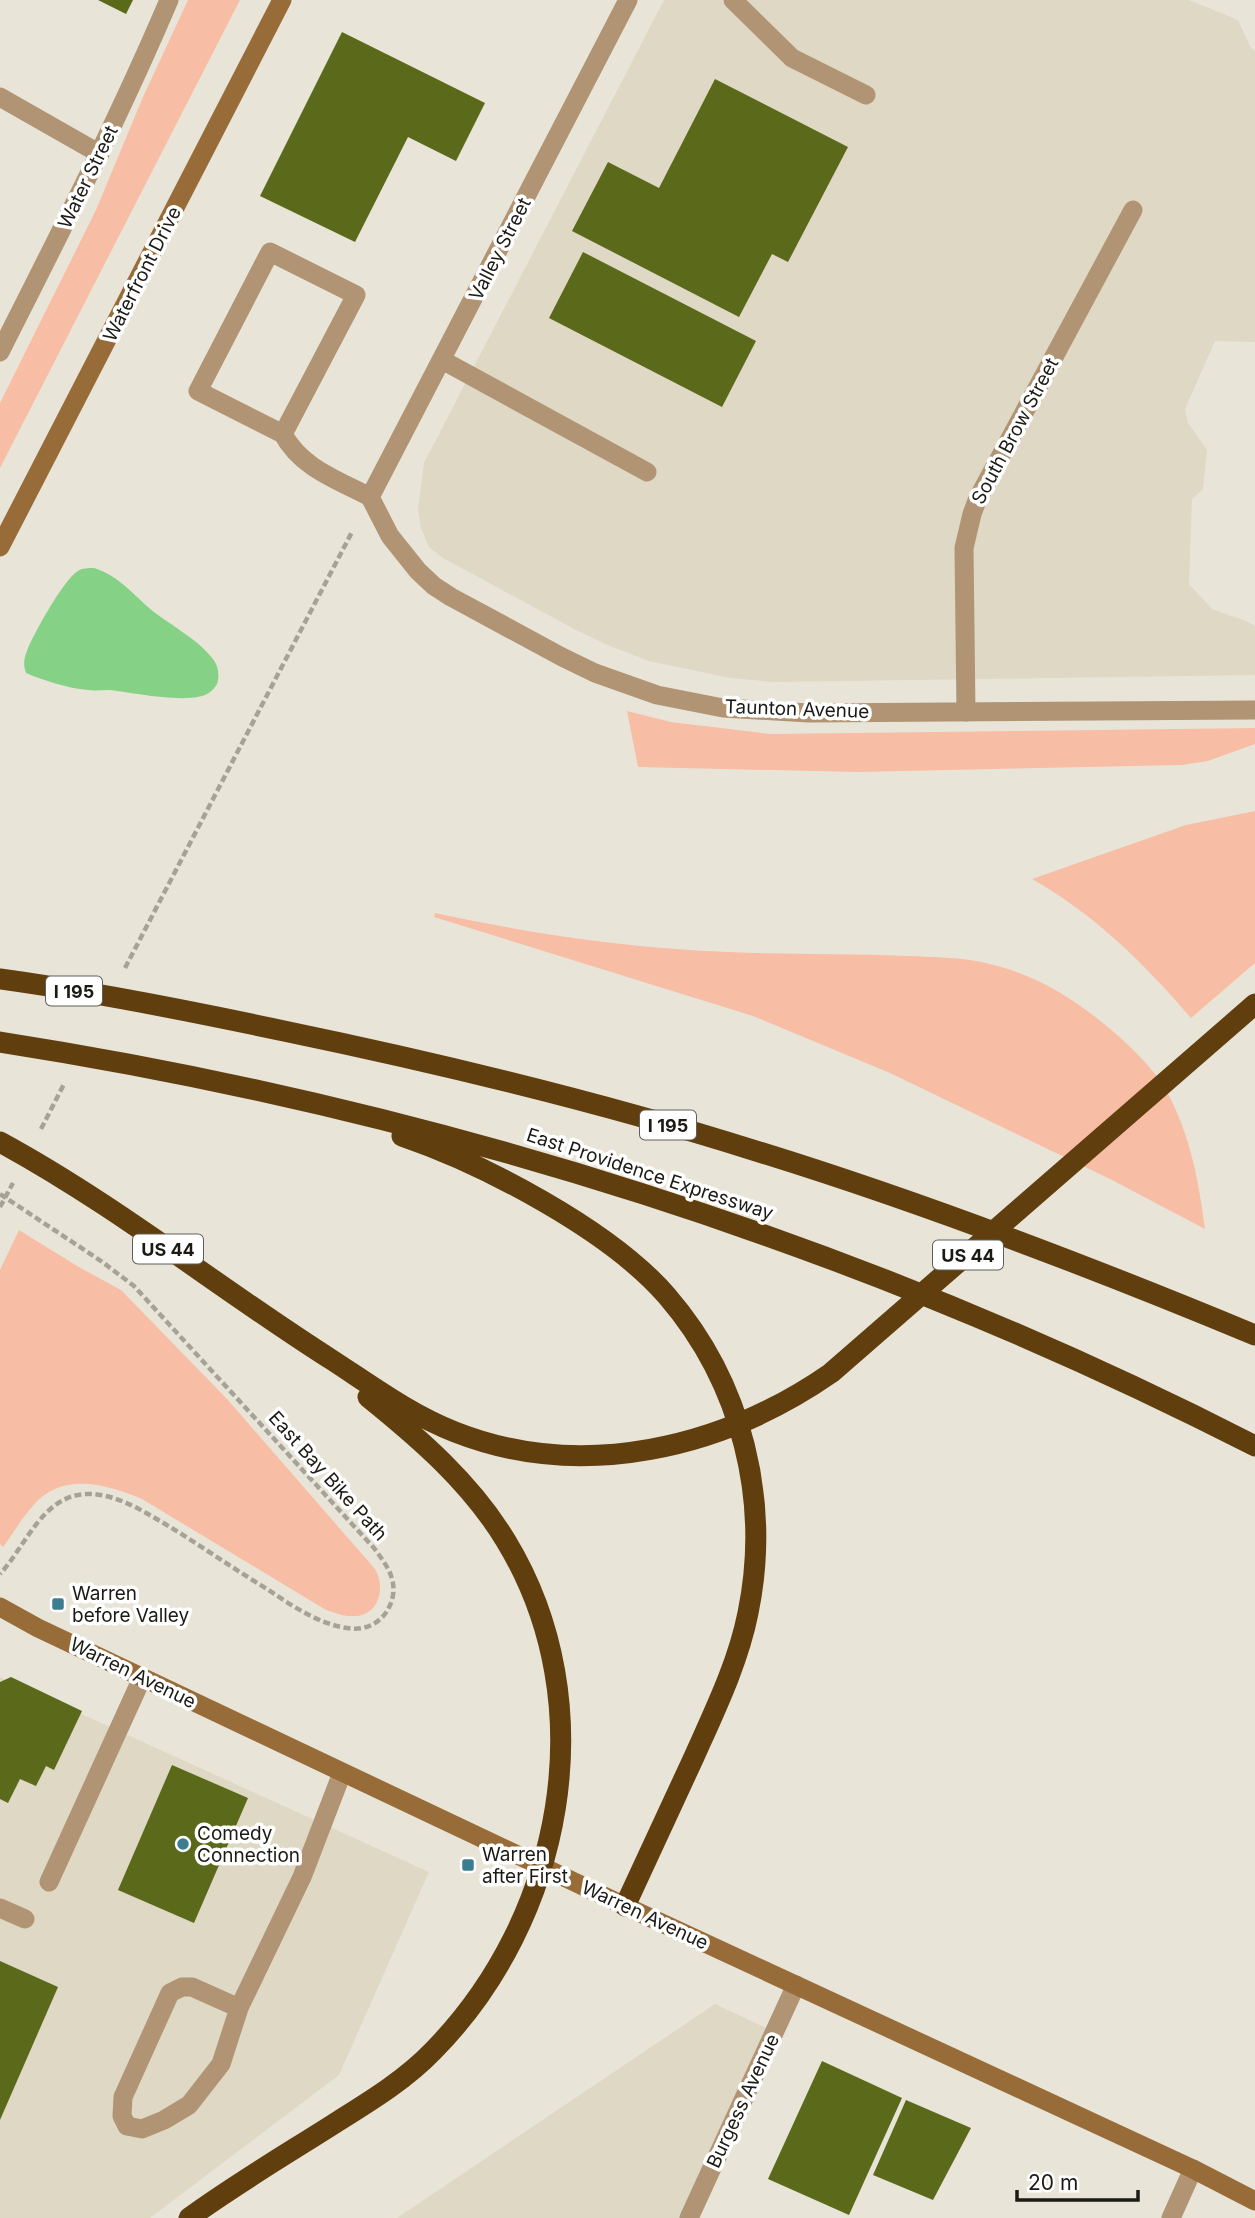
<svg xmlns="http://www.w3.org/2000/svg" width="1255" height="2218" viewBox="0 0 1255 2218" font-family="Inter,sans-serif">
<rect width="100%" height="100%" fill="#e8e5d8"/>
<!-- built -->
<path fill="#ded8c4" d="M664,0H1189L1238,20L1251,48L1255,51V342L1215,341L1185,409L1188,423L1207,450L1203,489L1192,499L1189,584L1212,609L1246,621L1255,626V675L774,682L730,678L649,661L610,646L578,631L443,558L429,547L421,528L418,510L424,463Z
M0,1677L429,1872L339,2075L150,2218H0Z
M715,2004L781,2035L691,2218H397Z"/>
<!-- green -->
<path fill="#f8bda5" d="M188,0H240L0,468V403L96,210L143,97Z
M627,711L671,722L770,734L1255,728V744L1208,761L1182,765L857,772L638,767Z
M1255,811V963L1191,1018C1145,964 1094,914 1032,879L1186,825Z
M435,913C532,934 629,948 728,952C788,955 848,953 908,956C930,957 954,957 976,961C1031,971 1073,997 1115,1033C1135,1051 1154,1069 1167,1092C1190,1134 1199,1182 1205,1229L1110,1179L890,1073L753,1016L434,917Z
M19,1230L77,1266L121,1290L227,1399L375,1569C386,1587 379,1616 354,1616C344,1617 336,1613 326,1610L142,1499C106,1484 61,1471 32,1507C21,1519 13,1534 3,1547L0,1544V1270Z"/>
<!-- water -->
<path fill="#85d185" d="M94,568C121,576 136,599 158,615C176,628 199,641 213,659C218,665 220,676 217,684C215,687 213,690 210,692C193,706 131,692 109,690C102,690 95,691 88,690C67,688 45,681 26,673C23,665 24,658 27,651C33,635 64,579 78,571C82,568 88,568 94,568Z"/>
<!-- building -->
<path fill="#5b691a" d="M98,0H133L126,14Z
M342,32L485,103L456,161L408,137L355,242L260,196Z
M715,79L848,147L788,262L772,254L739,317L572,231L608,162L659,188Z
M583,252L756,341L722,407L549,318Z
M11,1677L82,1711L54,1770L46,1766L36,1786L20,1779L8,1803L0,1799V1682Z
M172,1765L248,1798L194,1923L118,1890Z
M0,1961L58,1987L0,2120Z
M822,2061L902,2098L849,2215L768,2179Z
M906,2100L971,2128L933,2200L873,2175Z"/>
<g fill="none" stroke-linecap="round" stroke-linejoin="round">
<!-- path -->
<path stroke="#a5a398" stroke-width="4.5" stroke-dasharray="7 3.5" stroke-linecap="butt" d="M125,968L352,532
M41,1129L64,1084
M0,1194L101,1261L134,1286L374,1548C384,1562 396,1576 393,1595C389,1618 370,1632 347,1628C318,1624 291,1605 267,1589C229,1566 193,1540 155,1518C134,1506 111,1493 86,1494C42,1496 26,1546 0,1574
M0,1207L13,1183"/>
<!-- service -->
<path stroke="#b19473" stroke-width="19" d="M733,0L792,58L866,95
M0,97L100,154
M442,360L647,472
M283,434L198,391L270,252L356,295L283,434C301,468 338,480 370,497
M49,1882L142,1678
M0,1908L25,1919
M239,2008L192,1987H182L170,1993L123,2097L122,2116L127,2126L142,2129L164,2120L189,2105L221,2064L239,2008L302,1877L342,1773"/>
<!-- minor -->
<path stroke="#b19473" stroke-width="19" d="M0,352C59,235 118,120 169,0
M966,712L964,548L972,514L978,498L1133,210
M689,2218L796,1985
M1171,2218L1193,2169"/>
<!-- tertiary -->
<path stroke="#b19473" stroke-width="19" d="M628,0L370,497L390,536L418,571L434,586L451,597L562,657L595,673L657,695L723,708L809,713L1255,710"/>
<!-- secondary -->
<path stroke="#976c38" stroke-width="19" d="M0,547L282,0
M0,1607L38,1628L625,1906L1193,2169L1255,2201"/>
<!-- motorway -->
<path stroke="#613e0e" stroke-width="21" d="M0,979C95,992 190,1011 284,1031C443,1064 601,1102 756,1151C925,1203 1091,1267 1255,1335
M0,1042C436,1110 862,1245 1255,1446
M402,1136C484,1164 610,1230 667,1296C742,1383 771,1501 748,1613C738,1663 715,1710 694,1757C671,1806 648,1856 625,1906
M0,1142C116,1205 220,1289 332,1360C372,1386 411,1415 455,1432C582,1482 723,1448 831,1373L1255,1004
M189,2218C237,2183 290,2152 340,2120C372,2100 406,2079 433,2051C563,1919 605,1704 506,1541C471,1483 420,1439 368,1397"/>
</g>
<!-- markers -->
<g fill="#3c7d90" stroke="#fff" stroke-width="2.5">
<rect x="51" y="1597" width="14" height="14" rx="3.5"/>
<circle cx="183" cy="1844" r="7"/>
<rect x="461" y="1858" width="14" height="14" rx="3.5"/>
</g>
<g text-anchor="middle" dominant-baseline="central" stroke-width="7" stroke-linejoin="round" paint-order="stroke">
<!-- shield labels -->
<g fill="#fff" stroke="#5f5f5b" stroke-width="2">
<rect x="46" y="976.5" width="56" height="29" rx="5"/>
<rect x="640" y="1110.5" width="56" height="29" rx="5"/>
<rect x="133" y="1234.5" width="70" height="29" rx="5"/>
<rect x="933" y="1240.5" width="70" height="29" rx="5"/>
</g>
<g font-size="18" font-weight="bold" fill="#1b1a15">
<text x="74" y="991">I 195</text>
<text x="668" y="1125">I 195</text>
<text x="168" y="1249">US 44</text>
<text x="968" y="1255">US 44</text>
</g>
<!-- street labels -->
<g font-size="19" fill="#1b1a15" stroke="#fff">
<text transform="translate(88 177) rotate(-64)">Water Street</text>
<text transform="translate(500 249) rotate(-63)">Valley Street</text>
<text transform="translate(142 274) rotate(-63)">Waterfront Drive</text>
<text transform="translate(1015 431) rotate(-62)">South Brow Street</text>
<text transform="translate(797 709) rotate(2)">Taunton Avenue</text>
<text transform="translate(650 1174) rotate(18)">East Providence Expressway</text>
<text transform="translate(328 1476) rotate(48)">East Bay Bike Path</text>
<text transform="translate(133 1673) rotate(26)">Warren Avenue</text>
<text transform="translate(645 1915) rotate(25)">Warren Avenue</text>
<text transform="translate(743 2101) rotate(-65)">Burgess Avenue</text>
</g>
<!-- poi labels -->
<g font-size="19" fill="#1b1a15" stroke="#fff" text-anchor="start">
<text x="72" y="1593">Warren<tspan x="72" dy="22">before Valley</tspan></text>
<text x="197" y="1833">Comedy<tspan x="197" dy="22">Connection</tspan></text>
<text x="482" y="1854">Warren<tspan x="482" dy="22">after First</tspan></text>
</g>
</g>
<!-- scale -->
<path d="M1017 2190v10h121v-10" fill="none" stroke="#1b1a15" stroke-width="3.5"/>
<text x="1028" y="2190" font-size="21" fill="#1b1a15" stroke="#ffffff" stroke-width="5" paint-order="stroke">20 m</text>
</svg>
